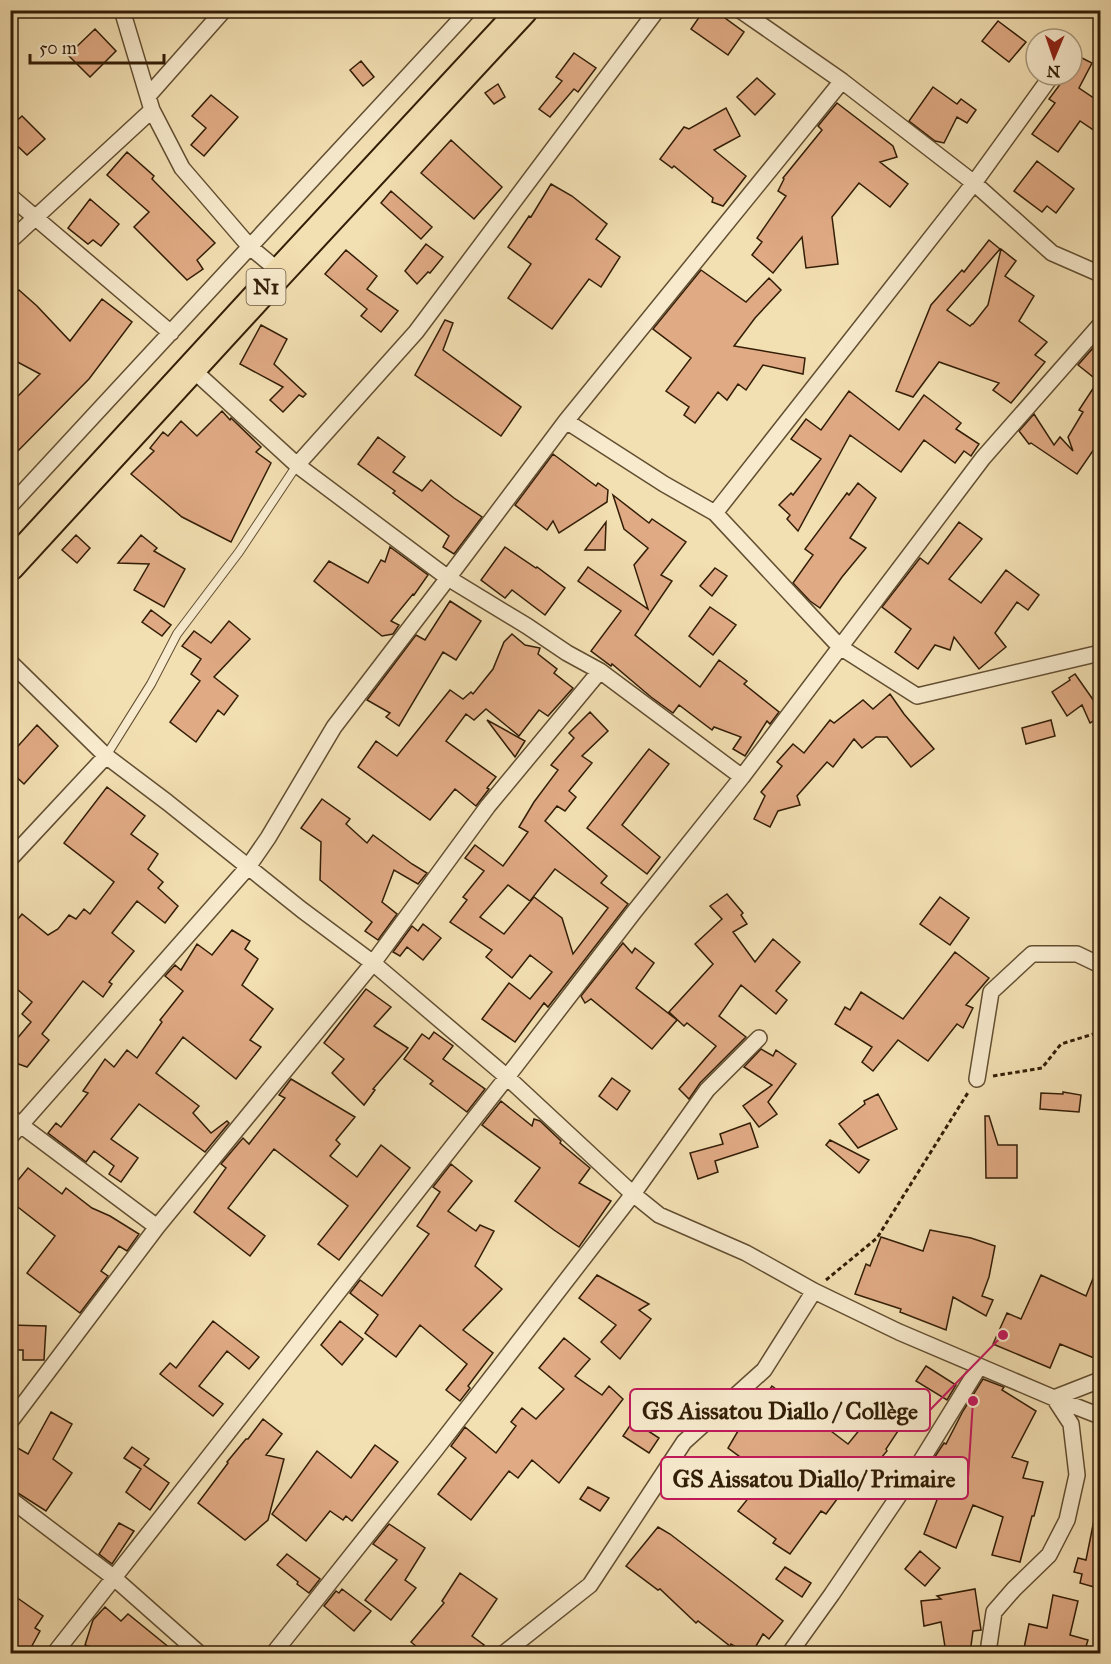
<svg xmlns="http://www.w3.org/2000/svg" width="1111" height="1664" viewBox="0 0 1111 1664" font-family="'IM FELL Great Primer',serif">
<rect width="100%" height="100%" fill="#f2dfb2"/>
<filter id="stains"><feTurbulence type="fractalNoise" baseFrequency=".00333" numOctaves="4"/><feColorMatrix values="0 0 0 0 .2 0 0 0 0 .09 0 0 0 0 .02 0 0 0 .5 -.17"/></filter>
<radialGradient id="worn" r=".72"><stop offset=".6" stop-color="#630" stop-opacity="0"/><stop offset="1" stop-color="#630" stop-opacity=".3"/></radialGradient>
<!-- building -->
<path fill="#e0aa84" stroke="#321d06" stroke-width="1.5" fill-rule="evenodd" d="M704,10H714L744,32L728,55L691,29Z
M998,21L1026,42L1009,62L982,41Z
M95,29L116,51L90,77L68,55Z
M574,53L596,68L578,92L574,89L550,117L539,109L562,81L556,77Z
M1080,57L1092,63L1079,88L1101,103V135L1080,121L1058,152L1032,134L1055,103L1049,99L1067,75H1072V69Z
M361,61L374,77L363,86L350,70Z
M757,78L775,94L755,115L737,97Z
M498,84L505,97L494,104L485,93Z
M933,87L957,104L961,99L976,110L967,123L957,117L944,143L935,141L909,121Z
M211,95L238,117L204,156L191,145L206,128L192,116Z
M837,103L893,146L897,157L880,162L908,184L890,207L859,183L832,217L838,264L806,268L802,237L773,273L752,255L762,242L757,238L786,196L778,191L784,179L783,178L822,130L818,126Z
M726,108L740,136L714,150L746,176L723,206L712,202L713,198L674,166L672,168L660,159L684,127L689,129Z
M22,116L45,139L27,155L10,139V127Z
M451,140L502,187L474,219L421,173Z
M127,152L154,176L152,179L215,243L197,260L203,269L187,280L134,227L149,212L107,175Z
M1037,161L1074,189L1056,213L1047,206L1042,212L1014,191Z
M551,184L572,196L607,224L596,239L620,257L601,287L589,279L552,329L508,298L531,264L508,247L529,216L531,217Z
M391,191L432,227L421,239L381,203Z
M90,199L119,224L101,246L93,240L88,244L68,228Z
M989,240L1000,249L947,310L970,326L972,324H973L988,305L1001,249L1016,261L1005,276L1034,296L1019,321L1047,342L1035,355L1045,362L1011,403L993,390L999,383L939,362L913,397L896,391L931,305L962,270L964,272Z
M426,244L443,257L430,273L428,272L417,284L405,271Z
M346,250L377,276L367,289L398,311L381,332L361,316L367,309L325,274Z
M701,270L746,302L769,278L781,290L755,318L734,346L805,358L803,374L763,365L746,390L738,384L727,400L718,392L695,423L684,415L689,407L666,391L691,358L653,329Z
M19,290L37,306L70,341L102,299L132,322L89,379L10,459V404L40,374L10,358V298Z
M445,320L453,323L443,350L521,407L501,436L415,375Z
M261,325L287,339L274,364L306,394L303,397L299,395L283,412L270,400L283,387L240,364Z
M1101,339V439L1077,474L1031,443L1029,444L1019,431L1034,414L1054,445L1060,437L1073,451L1068,437L1083,412L1079,410L1098,381L1078,365Z
M849,391L899,430L924,395L961,423L956,429L979,444L971,456L964,451L955,463L924,440L901,472L850,435L798,531L787,519L790,515L779,505L791,493L793,495L821,459L791,439L806,419L821,430Z
M222,411L230,420L231,418L261,447L256,452L271,463L231,542L182,517L131,474L154,451L150,448L163,432L168,436L181,421L197,436Z
M378,437L405,457L393,472L422,491L431,480L454,498L482,517L454,554L443,547L449,536L393,493L395,491L358,464Z
M553,454L596,486L598,483L608,490L607,502L559,533L553,521L547,530L515,505Z
M858,483L876,498L850,538L866,548L842,577L820,608L810,601L793,583L813,555L805,549L847,493L849,495Z
M613,495L649,523L652,519L686,542L661,575L672,581L635,635L700,687L719,660L747,681L744,684L779,712L770,724L767,721L745,756L733,749L741,737L714,727L712,730L679,705L673,713L651,697L612,664L611,666L591,651L621,611L578,581L588,567L648,609L634,565L648,548L624,529Z
M606,522L605,550H585Z
M959,522L982,539L949,579L981,603L1006,570L1039,595L1028,610L1017,602L995,633L1006,647L979,669L954,637L950,650L935,645L918,669L895,652L911,629L882,607L920,558L928,564Z
M76,535L90,548L77,563L62,550Z
M141,535L157,548L154,551L185,569L164,607L134,590L149,564L118,563Z
M390,547L428,575L414,595L413,594L391,621L399,625L393,634L382,636L314,581L329,561L368,583L381,560L385,562Z
M505,547L536,568L537,567L565,588L545,615L512,590L505,598L481,580Z
M715,568L727,576L712,596L700,586Z
M450,601L481,621L456,660L443,652L399,726L386,717L390,713L367,700L416,635L425,640Z
M710,607L736,625L713,655L689,636Z
M151,610L171,625L162,636L142,622Z
M229,621L250,639L214,677L238,696L224,715L218,710L196,742L170,722L200,681L191,674L201,659L182,646L194,631L211,643Z
M512,634L525,645L540,648L538,654L557,669L554,673L573,688L548,716L539,710L519,736L486,709L474,720L466,714L446,741L496,777L487,788L489,789L476,806L455,789L430,820L358,767L376,741L397,756L450,690L463,699L471,692L473,694L493,669L504,642Z
M1075,674L1094,701L1101,698V717L1090,723L1082,705L1067,716L1052,692L1070,680L1069,678Z
M890,694L904,714L934,749L911,767L887,737H876L862,748L854,739L833,767L827,762L797,796L800,805L778,811L770,827L754,819L765,796L761,792L782,766L777,762L793,744L804,753L830,720L834,723L863,700L873,709Z
M590,712L608,731L582,756L592,763L569,791L576,797L565,811L557,806L545,821L607,876L601,883L628,904L548,1007L544,1003L515,1042L482,1019L509,983L530,999L552,972L530,955L512,978L486,957L492,950L450,922L467,900L463,897L484,871L465,858L475,845L503,866L528,832L519,827L534,802L558,770L551,765L574,738L569,733ZM555,869L608,908L573,954L562,918L534,897L504,934L480,917L508,885L530,901Z
M487,720L525,741L515,757Z
M1051,720L1055,736L1026,744L1022,728Z
M37,725L58,746L24,784L10,771V755Z
M649,749L669,764L622,825L660,857L647,874L587,828Z
M107,787L145,816L131,834L158,854L148,869L163,882L158,888L178,906L165,923L137,901L112,933L134,951L109,982L112,984L103,997L83,981L42,1034L49,1040L27,1067L10,1061V1047L31,1022L22,1014L32,1002L10,983V929L22,914L48,935L58,929L69,915L76,919L84,909L90,914L114,882L64,843Z
M322,799L350,819L346,824L367,843L373,835L412,864L427,873L418,884L394,870L382,902L397,914L378,940L365,931L372,922L320,880L321,842L301,828Z
M727,894L743,913L741,915L747,924L733,932L755,962L773,939L800,962L776,991L787,1000L776,1014L741,985L719,1016L746,1037L700,1083L689,1099L679,1089L716,1046L687,1023L684,1026L669,1012L713,964L695,944L722,919L710,906Z
M940,897L969,918L950,945L920,924Z
M423,924L441,938L423,960L407,947L400,956L393,952L412,926L418,931Z
M232,930L250,941L245,949L258,959L242,985L273,1009L250,1040L261,1047L236,1079L183,1037L156,1073L199,1106L193,1113L211,1133L227,1121L229,1123L205,1152L139,1104L111,1139L138,1158L121,1182L109,1174L114,1166L94,1151L86,1162L48,1133L56,1123L61,1127L88,1093L83,1091L105,1059L114,1067L127,1050L137,1058L162,1022L160,1020L183,991L165,976L175,965L181,970L197,944L212,955Z
M623,943L632,953L635,948L654,963L636,988L677,1020L652,1049L591,999L585,1003L581,996Z
M955,952L989,978L966,1005L973,1008L963,1028L957,1024L928,1061L898,1040L873,1071L862,1062L872,1047L835,1024L845,1007L850,1010L861,992L903,1019Z
M366,989L391,1007L374,1026L408,1048L373,1089L375,1090L364,1105L332,1073L344,1059L324,1043Z
M434,1032L453,1046L443,1059L485,1089L467,1112L430,1084L433,1081L404,1059L422,1034L429,1039Z
M761,1049L773,1056L776,1050L796,1064L768,1102L777,1114L759,1127L743,1106L772,1085L744,1067Z
M612,1078L630,1091L617,1110L599,1096Z
M291,1079L355,1117L336,1140L340,1144L330,1156L357,1177L381,1145L410,1168L339,1260L318,1244L348,1206L274,1149L228,1208L265,1236L250,1256L194,1212L226,1168L221,1164L243,1138L249,1144L285,1098L279,1095Z
M1063,1092L1081,1095L1079,1112L1040,1109L1041,1093L1063,1094Z
M878,1094L897,1129L858,1148L839,1124L865,1104L864,1101Z
M501,1101L532,1126L534,1119L540,1121L561,1141L560,1143L590,1168L579,1183L611,1201L579,1247L554,1230L515,1201L540,1168L482,1125Z
M985,1116H989L998,1145H1017V1178H986Z
M750,1123L758,1147L715,1161L718,1172L698,1179L690,1153L723,1144L720,1134Z
M830,1140L869,1160L859,1173L826,1145Z
M451,1164L472,1181L448,1211L476,1231L480,1225L494,1231L475,1266L502,1289L463,1330L493,1353L468,1386L470,1388L460,1401L446,1390L467,1364L420,1325L396,1357L365,1333L378,1315L350,1293L360,1280L382,1296L429,1234L417,1226L440,1192L433,1187Z
M28,1168L62,1194L66,1188L92,1208L110,1216L139,1234L127,1251L119,1246L101,1271L108,1276L80,1313L27,1273L55,1236L10,1201V1190Z
M930,1230L971,1238L995,1246L989,1277L982,1296L993,1300L986,1316L953,1297L946,1330L900,1312L901,1309L855,1294L866,1264L870,1266L881,1237L923,1251Z
M1100,1261L1101,1339L1094,1358L1060,1344L1050,1368L993,1344L1007,1313L1021,1319L1041,1275L1086,1296Z
M597,1275L649,1304L639,1310L651,1319L620,1359L601,1342L616,1325L579,1298Z
M213,1321L259,1357L249,1369L227,1351L199,1386L223,1404L213,1416L160,1374L170,1363L176,1368Z
M340,1321L363,1339L342,1365L321,1345Z
M10,1325L46,1326L44,1360H23V1350H10Z
M564,1338L590,1359L575,1376L602,1395L609,1386L623,1399L559,1483L532,1460L518,1478L509,1471L471,1520L438,1494L466,1458L451,1446L465,1427L496,1453L516,1426L511,1422L522,1408L536,1419L564,1389L539,1368Z
M926,1366L956,1385L947,1400L916,1381Z
M983,1379L1004,1387L1002,1390L1036,1411L1012,1457L1028,1462L1023,1478L1043,1482L1034,1516H1032L1020,1562L992,1555L1003,1517L973,1505L956,1548L924,1534L940,1492L924,1486L932,1461L944,1443L946,1444L963,1411Z
M772,1386L848,1444L870,1417L858,1406L867,1394L888,1412L889,1410L904,1422L886,1449L887,1451L864,1478L857,1472L826,1514L821,1511L790,1554L773,1543L776,1539L738,1511L766,1476L728,1448L738,1431L734,1426L759,1404Z
M51,1412L72,1424L53,1459L72,1473L46,1511L10,1488V1455L16,1447L28,1454Z
M263,1419L282,1434L266,1455L284,1459L268,1520L245,1540L198,1503L228,1463L227,1462L246,1439H248Z
M633,1421L659,1438L649,1453L623,1436Z
M375,1445L398,1462L352,1521L346,1516L343,1520L330,1511L306,1541L272,1514L317,1451L351,1478Z
M132,1447L149,1459L144,1465L169,1483L150,1510L126,1492L141,1469L124,1458Z
M588,1487L609,1498L600,1511L580,1499Z
M1094,1520L1101,1521V1589L1080,1583L1082,1574L1074,1572L1078,1558L1086,1560Z
M119,1523L134,1531L112,1564L99,1554Z
M389,1524L425,1548L405,1580L416,1588L391,1620L365,1600L397,1560L373,1544Z
M658,1527L670,1534L783,1621L769,1639L763,1634L752,1653H746L731,1644L730,1646L698,1621L696,1623L660,1589L658,1590L626,1566Z
M920,1551L940,1568L925,1586L905,1569Z
M287,1554L320,1579L309,1593L297,1584L298,1582L277,1565Z
M785,1567L811,1583L802,1597L776,1579Z
M460,1573L497,1599L472,1636L484,1645L478,1653H447L439,1648L435,1653H424L411,1642L444,1603L442,1601Z
M342,1589L371,1611L354,1631L324,1606L336,1591L339,1593Z
M975,1589L981,1630L973,1631L970,1653H946L941,1622L924,1626L921,1601L941,1599L937,1596Z
M1053,1595L1078,1601L1070,1635L1088,1640L1084,1653H1023L1029,1624L1047,1628Z
M16,1597L43,1616L35,1628L40,1631L28,1653H10V1606Z
M105,1607L121,1621L128,1614L176,1653H108L85,1645L93,1620Z"/>
<g fill="none" stroke-linecap="round" stroke-linejoin="round">
<defs>
<path id="lane" d="M106,756L151,684L177,634L239,552L297,465"/>
<path id="street" d="M122,10L152,110L182,168L250,247L280,272
M740,10L842,81L974,183L1052,253L1100,274
M148,96L224,10
M10,196L171,333
M10,241L152,110
M191,368L297,465L448,578L527,626L567,653L600,671L742,777
M566,421L664,484L715,513L840,647L917,696L1100,653
M297,465L416,332L657,10
M10,506L469,10
M715,513L974,183L1052,75
M10,662L106,756L167,802L302,910L373,963L507,1077L633,1194L659,1215L746,1253L814,1291L899,1332L1054,1398L1100,1416
M10,859L106,756
M977,1079L991,992L1032,954H1077L1100,965
M10,1117L157,1227
M10,1137L248,867L268,838L334,727L448,578L566,421L842,81
M10,1422L157,1227L373,963L488,806L600,671
M10,1499L113,1577L200,1654
M988,1652L994,1612L1014,1589L1049,1555L1067,1520L1077,1475L1071,1424L1054,1398L1100,1380
M54,1654L507,1077L634,912L742,777L983,458L1100,325
M273,1654L436,1449L633,1194L707,1090L759,1038
M503,1654L590,1585L684,1442L764,1370L814,1291
M789,1654L832,1594L908,1482L979,1367"/>
<path id="highway" d="M10,566L280,272L523,10"/>
</defs>
<!-- lane casing -->
<use href="#lane" stroke="#624e31" stroke-width="10"/>
<!-- street casing -->
<use href="#street" stroke="#624e31" stroke-width="18"/>
<!-- highway casing -->
<use href="#highway" stroke="#321d06" stroke-width="32"/>
<!-- path -->
<path stroke="#321d06" stroke-width="3" stroke-dasharray="4.5 3" stroke-linecap="butt" d="M993,1076L1042,1068L1061,1044L1100,1032
M826,1280L877,1238L969,1091"/>
<!-- lane -->
<use href="#lane" stroke="#f7eacd" stroke-width="8"/>
<!-- street -->
<use href="#street" stroke="#f7eacd" stroke-width="15"/>
<!-- highway -->
<use href="#highway" stroke="#f2dfb2" stroke-width="28"/>
</g>
<g text-anchor="middle" dominant-baseline="central" stroke-width="4.5" stroke-linejoin="round" paint-order="stroke">
<!-- shield labels -->
<rect fill="#f7eacd" stroke="#6d5a42" stroke-width="1.5" x="246.5" y="269" width="39" height="36" rx="4.5"/>
<g font-size="21" font-weight="bold" fill="#321d06">
<text x="266" y="287">N1</text>
</g>
</g>
<!-- callouts -->
<path fill="none" stroke="#c2185b" stroke-width="2" d="M1003 1335L930 1410M973 1401L968 1478"/>
<g fill="#c2185b" stroke="#f7eacd" stroke-width="2">
<circle cx="1003" cy="1335" r="6"/>
<circle cx="973" cy="1401" r="6"/>
</g>
<g fill="#f7eacd" stroke="#c2185b" stroke-width="2">
<rect x="630" y="1389" width="300" height="42" rx="6"/>
<rect x="661" y="1457" width="307" height="42" rx="6"/>
</g>
<g font-size="24" text-anchor="middle" font-weight="bold" fill="#321d06">
<text x="780" y="1419">GS Aissatou Diallo / Collège</text>
<text x="814" y="1487">GS Aissatou Diallo/ Primaire</text>
</g>
<!-- margin -->
<rect width="1111" height="1664" fill="none" stroke="#f2dfb2" stroke-width="36"/>
<rect x="12" y="12" width="1087" height="1640" fill="none" stroke="#321d06" stroke-width="3"/>
<rect x="18" y="18" width="1075" height="1628" fill="none" stroke="#321d06" stroke-width="1.5"/>
<!-- north arrow -->
<g transform="translate(1054 57) rotate(182)"><circle r="28" fill="#f7eacd" stroke="#a8987d" stroke-width="1.5"/>
<path d="M0-4.5L10 22L0 15L-10 22Z" fill="#8f2418"/>
<text y="-9" font-size="16" font-weight="bold" text-anchor="middle" fill="#321d06">N</text>
</g>
<!-- scale -->
<path d="M30 54v9h134v-9" fill="none" stroke="#321d06" stroke-width="3"/>
<text x="39" y="54" font-size="18" fill="#321d06" stroke="#f7eacd" stroke-width="4.5" paint-order="stroke">50 m</text>
<rect width="100%" height="100%" filter="url(#stains)"/>
<rect width="100%" height="100%" fill="url(#worn)"/>
</svg>
